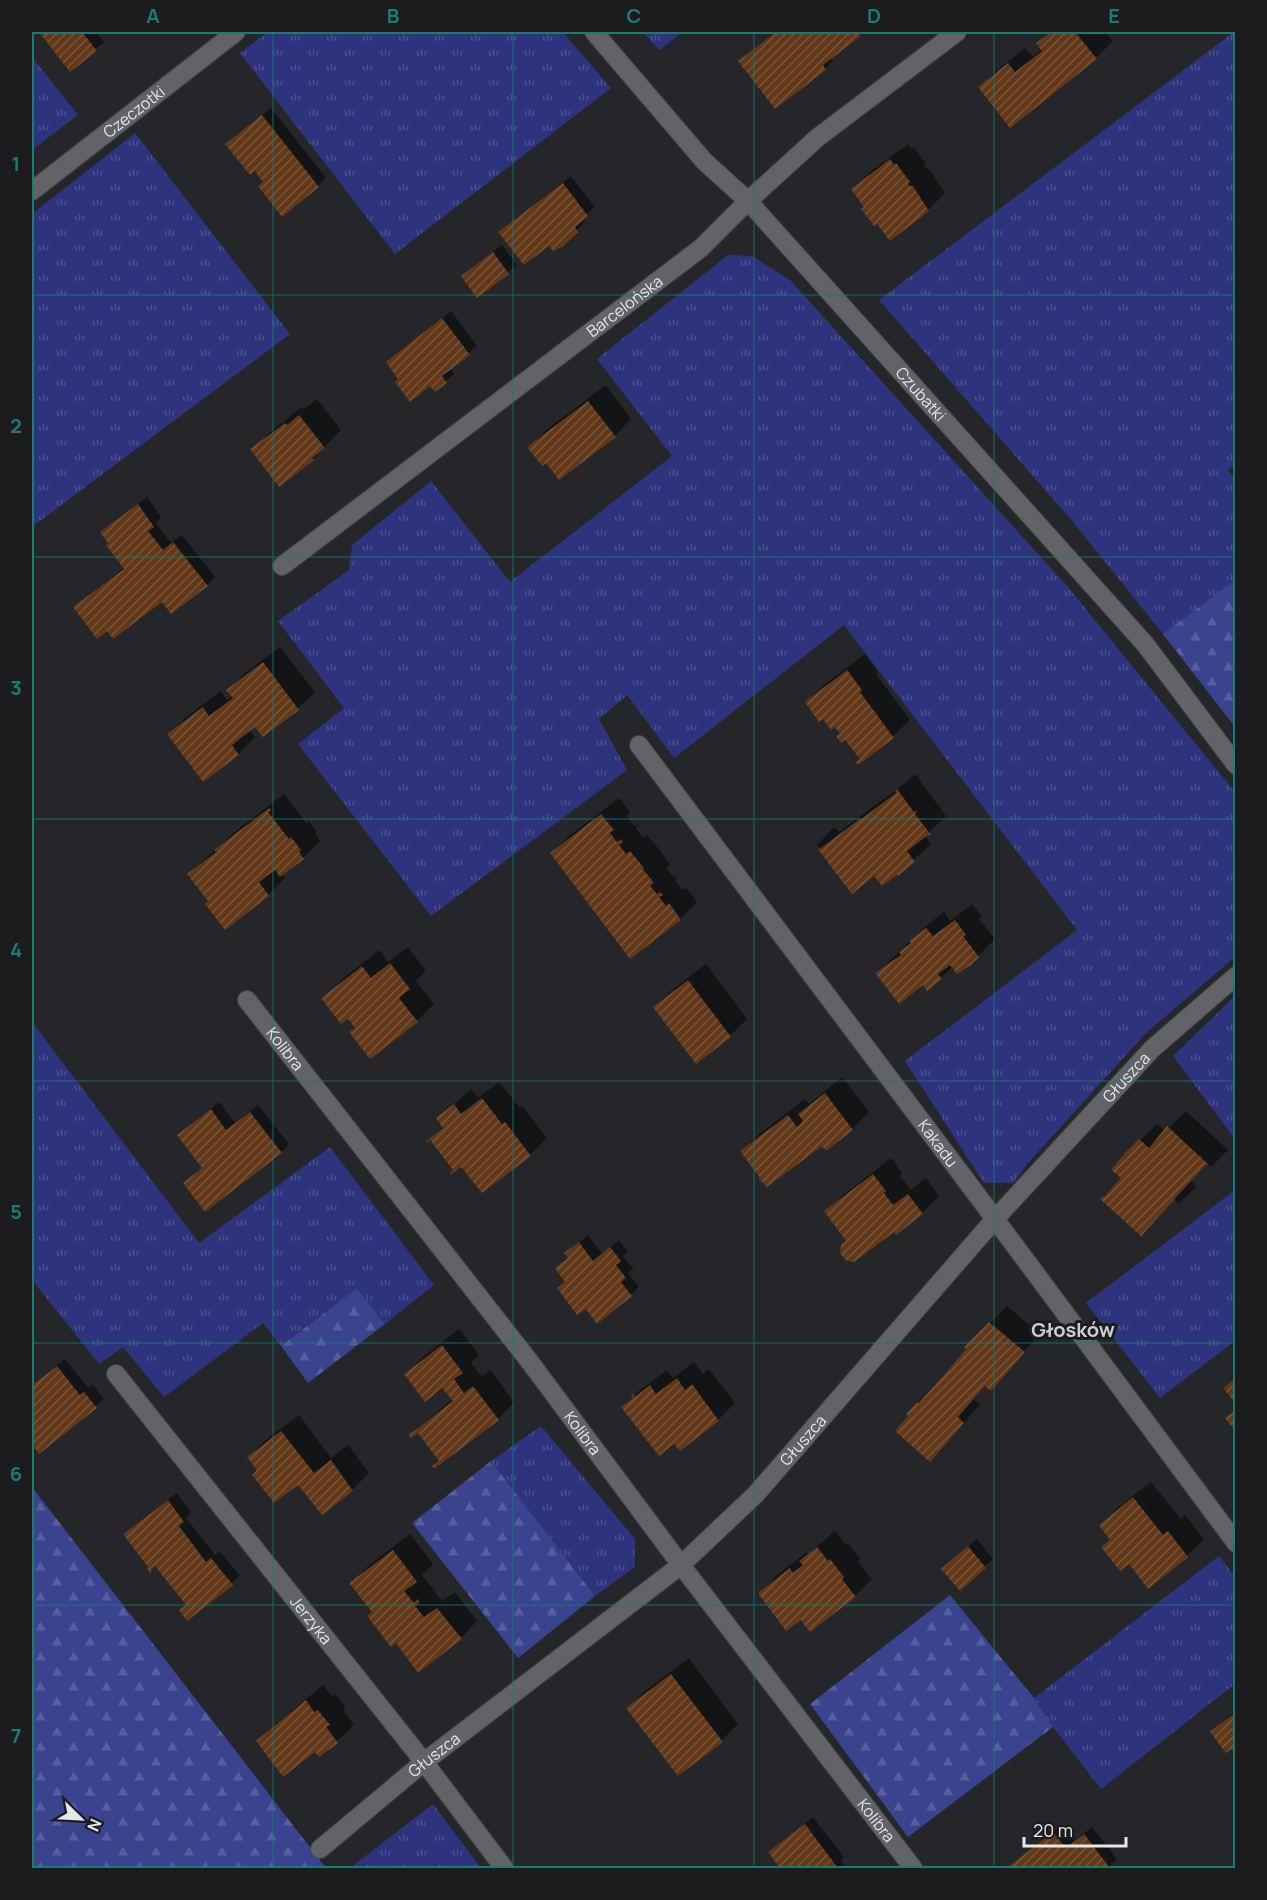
<svg xmlns="http://www.w3.org/2000/svg" width="1267" height="1900" viewBox="0 0 1267 1900" font-family="Manrope,sans-serif">
<defs>
<pattern id="grass-tufts" width="24" height="20" patternUnits="userSpaceOnUse" patternTransform="scale(1.5)"><rect width="24" height="20" fill="#2d347d"/><path d="M3 7l-1-3M5 7V3M7 7l1-3M15 17l-1-3M17 17v-4M19 17l1-3" fill="none" stroke="#4b518f"/></pattern>
<pattern id="forest-firs" width="22" height="20" patternUnits="userSpaceOnUse" patternTransform="scale(1.5)"><rect width="22" height="20" fill="#39438e"/><path d="M5 1l3.5 6h-7zM16 11l3.5 6h-7z" fill="#565e9e"/></pattern>
<pattern id="building-hatch" width="6" height="6" patternUnits="userSpaceOnUse" patternTransform="scale(1.5)"><rect width="6" height="6" fill="#623819"/><path d="M-1 1l2-2M0 6l6-6M5 7l2-2" fill="none" stroke="#78553a"/></pattern>
</defs>
<rect width="100%" height="100%" fill="#252629"/>
<!-- grass -->
<path fill="url(#grass-tufts)" d="M268,32H563L611,88L395,254L240,53Z
M643,32H683L659,50Z
M1234,32L1236,464L1228,470L1235,479V580L1163,634L1073,522L879,300Z
M32,57L78,115L32,150Z
M135,133L290,334L32,527V214Z
M728,255L752,256L790,280L1067,586L1235,792V957L1145,1034L1028,1163L1013,1183H984L905,1061L1077,930L844,625L674,758L627,695L599,719L627,770L431,916L298,744L344,708L278,621L349,570L352,545L431,481L510,582L672,456L597,359Z
M1235,996V1139L1173,1056Z
M32,1022L199,1243L330,1147L434,1285L385,1324L357,1288L281,1346L263,1323L164,1397L123,1347L99,1364L32,1280Z
M1235,1190V1341L1160,1398L1086,1303Z
M541,1426L635,1539V1567L595,1596L491,1461Z
M1219,1556L1235,1577V1684L1101,1789L1053,1727L1034,1698Z
M433,1804L481,1868H350Z"/>
<!-- forest -->
<path fill="url(#forest-firs)" d="M1235,580V727L1163,634Z
M357,1288L385,1324L308,1383L281,1346Z
M491,1461L595,1596L518,1658L412,1523Z
M32,1487L326,1868H36L32,1862Z
M950,1595L1034,1698L1053,1727L908,1837L810,1704Z"/>
<!-- shadow -->
<path fill="#0007" d="M41,32H96L104,42L70,70Z
M776,32H863L831,57L833,61L825,69L740,61Z
M1050,32H1105L1113,41L1096,58L980,87L997,70L1025,48L1033,57L1042,49L1038,43Z
M271,108L326,178L318,186L264,181L255,169L227,144Z
M908,144L912,149L914,147L926,164L924,166L927,169L930,170L945,193L928,210L866,207L853,189L870,172Z
M571,176L595,207L582,219L585,222L561,246L500,232Z
M502,245L517,265L477,296L462,276Z
M451,311L477,346L450,368L454,374L435,390L431,383L400,379L388,362Z
M606,385L631,419L615,436L546,461L529,447L546,430Z
M317,399L341,430L313,459L252,450L269,433L302,407L304,409Z
M147,497L161,517L156,523L171,543L182,535L215,577L207,585L163,600L107,629L75,607L125,567L102,533Z
M280,647L315,692L298,708L255,725L249,729L255,737L238,754L203,780L169,734L185,718L221,691L227,700L233,696L228,690L245,673Z
M865,654L878,672L876,674L910,720L893,736L858,763L861,759L835,725L807,702L824,685Z
M915,774L946,816L925,836L931,844L898,874H874L851,891L817,845L834,827L839,832L904,784Z
M284,794L306,823L309,821L317,832L315,834L320,841L303,858L282,873L285,878L268,895L225,928L210,901L189,874L233,833Z
M619,798L630,812L627,816L634,826L639,824L636,828L643,838L647,835L659,849L670,865L666,868L674,878L677,876L675,880L683,890L686,888L697,902L681,919L630,957L552,853L569,836Z
M972,904L982,917L979,919L995,939L978,956L953,966L941,978L923,983L877,973L928,924L944,912L950,921Z
M408,947L426,971L416,981L434,1004L417,1021L370,1057L356,1027L348,1017L323,998L340,981L379,950L388,962Z
M706,964L747,1019L730,1036L655,1007L672,990Z
M842,1077L869,1112L852,1129L822,1144L742,1151L759,1134L805,1099L809,1104Z
M499,1082L520,1108L522,1106L547,1138L530,1155L461,1165L431,1138L443,1126L438,1118L471,1089L478,1098Z
M219,1102L235,1123L258,1105L289,1144L281,1152L185,1183L203,1167L179,1135Z
M1186,1111L1228,1150L1211,1167L1206,1164L1191,1180L1196,1187L1178,1204L1174,1199H1102L1123,1178L1114,1170L1141,1140L1157,1123L1166,1131Z
M891,1158L902,1173L900,1176L911,1190L926,1178L939,1196L922,1213L894,1230L826,1212L843,1195Z
M588,1235L602,1254L619,1240L628,1252L623,1256L633,1269L628,1273L639,1287L631,1295L566,1281L569,1257L566,1253Z
M1007,1306L1040,1334L991,1389L986,1385L974,1400L980,1405L930,1460L897,1431L918,1403L968,1349L966,1347Z
M459,1329L479,1355L471,1363L482,1377L490,1370L514,1402L498,1419L440,1460L418,1431L410,1436L426,1421L453,1399L443,1386L406,1374L423,1357Z
M65,1359L88,1388L93,1385L104,1399L39,1451L32,1442V1419L34,1417L32,1414V1385Z
M694,1362L703,1374L709,1369L735,1403L718,1420L680,1449L675,1442L623,1407L640,1390L667,1370L673,1378Z
M299,1415L331,1458L348,1445L369,1473L352,1490L322,1513L299,1482L259,1470L249,1457L266,1440Z
M1151,1482L1181,1519L1185,1515L1204,1539L1187,1556L1111,1539L1101,1525L1117,1508Z
M177,1493L191,1512L186,1518L215,1555L220,1551L240,1576L187,1618V1605L133,1526Z
M835,1531L846,1545L848,1543L860,1559L858,1562L872,1579L855,1596L801,1617L760,1593L776,1576L807,1552L808,1554Z
M410,1534L433,1564L422,1575L431,1587L436,1583L432,1588L442,1601L455,1592L477,1621L461,1638L373,1612L351,1583L368,1566Z
M977,1539L993,1559L960,1589L951,1561Z
M689,1658L738,1724L722,1740L628,1708L645,1691Z
M323,1685L332,1696L335,1694L346,1707L343,1710L354,1725L337,1741L320,1755L316,1750L258,1741L275,1725Z
M1236,1710V1753L1212,1732Z
M813,1817L844,1857L841,1861L847,1868H782L770,1852Z
M1062,1825L1074,1841L1092,1827L1117,1859L1107,1868H1012L1011,1866L1019,1858Z"/>
<!-- building -->
<path fill="url(#building-hatch)" d="M39,32H82L97,51L70,72Z
M776,32H857L861,36L823,65L826,70L775,109L738,61Z
M1051,32H1075L1097,59L1010,128L978,87L1008,63L1015,72L1042,51L1036,43Z
M262,115L319,187L282,217L258,186L263,182L255,171L250,175L225,144Z
M890,159L894,165L896,163L910,182L908,184L910,186H913L929,211L890,241L877,224L874,226L861,209L864,207L851,189Z
M563,183L588,216L575,227L578,232L562,247L553,251L549,246L524,265L498,232Z
M493,252L509,274L477,298L461,276Z
M442,318L470,355L442,376L447,383L435,392L430,386L410,402L395,382L398,379L386,362Z
M588,401L616,437L559,480L546,463L542,466L527,447Z
M299,415L325,448L312,458L314,460L279,487L250,449L285,423L287,425Z
M138,504L154,527L148,531L163,550L173,542L208,586L171,614L162,602L113,639L107,631L97,639L73,607L124,569L106,545L108,543L100,532Z
M263,662L299,710L263,737L255,727L232,745L239,755L203,782L167,734L203,707L209,716L233,698L226,690Z
M847,670L862,690L860,692L894,738L858,765L856,762L860,759L845,740L841,743L836,736L840,734L835,727L831,730L823,719L819,722L805,702Z
M897,789L914,812L917,811L915,814L931,835H928L907,851L915,862L898,876L897,875L882,886L874,876L852,894L836,873L833,874L835,872L818,849L821,848L857,821L859,818L860,820L896,793L895,791Z
M269,808L271,810L268,812L289,839L291,837L301,850L299,852L304,859L280,877L275,870L259,882L269,896L225,930L205,904L208,901L187,874L216,852L214,850Z
M601,814L614,830L610,833L617,842L621,839L623,842L619,845L626,854L630,851L644,868H642L654,883L650,886L657,894L660,892L663,895L659,897L666,906L669,903L681,920L630,959L550,853Z
M955,920L966,935L963,936L979,957L971,965L957,974L950,965L938,974L942,979L927,991L923,985L899,1004L875,973L901,955L899,952L911,943L909,941L926,928L933,936Z
M390,963L410,989L399,998L418,1022L370,1059L349,1032L355,1028L352,1024L348,1019L341,1024L321,998L362,966L371,978Z
M688,980L731,1037L696,1064L653,1007Z
M825,1093L853,1130L826,1151L822,1146L767,1187L759,1179L760,1178L740,1151L788,1115L797,1127L803,1121L798,1114Z
M482,1098L502,1124L505,1122L531,1156L482,1193L461,1167L451,1175L450,1172L453,1170L430,1140L427,1143L426,1141L443,1128L436,1118L454,1104L461,1114Z
M211,1109L226,1130L250,1112L282,1153L205,1212L183,1183L202,1168L177,1135Z
M1167,1126L1209,1165H1206L1175,1198L1174,1202L1173,1201L1143,1234L1142,1237L1100,1199L1102,1196L1103,1198L1121,1178L1111,1170L1126,1152L1139,1139L1149,1148Z
M873,1174L886,1191L884,1193L893,1205L908,1194L923,1214L896,1235L894,1232L854,1262L845,1260L840,1253L841,1245L846,1241L824,1211Z
M579,1242L593,1261L610,1247L621,1261L616,1265L626,1278L621,1282L632,1296L597,1324L586,1309L577,1315L557,1288L565,1282L555,1268L568,1258L564,1253Z
M989,1322L1025,1352L991,1391L985,1386L971,1402L958,1417L964,1423L930,1462L895,1431L908,1416L906,1414L917,1402L918,1404L956,1361L966,1349L964,1347Z
M442,1345L463,1373L454,1379L464,1393L473,1386L499,1420L434,1469L432,1466L439,1461L418,1433L411,1438L409,1435L453,1401L442,1388L425,1402L404,1374Z
M57,1366L80,1395L84,1392L97,1408L39,1454L32,1444V1385Z
M677,1378L685,1390L692,1384L719,1421L680,1451L674,1444L659,1456L621,1407L633,1398L631,1396L633,1394L635,1397L650,1385L656,1394Z
M1236,1378V1404L1223,1388Z
M1236,1410V1432L1225,1418Z
M281,1431L314,1473L331,1460L353,1491L322,1515L298,1485L274,1503L252,1475L257,1470L247,1457Z
M1133,1497L1163,1535L1168,1531L1188,1557L1148,1589L1129,1564L1120,1571L1101,1547L1110,1540L1099,1525Z
M168,1500L184,1522L179,1526L206,1562L211,1558L233,1585L187,1621L179,1610L186,1605L155,1566L151,1569L152,1572L150,1573L147,1568L148,1567L123,1534Z
M968,1546L986,1568L960,1591L941,1569Z
M817,1547L828,1561L830,1559L844,1577L842,1579L856,1597L810,1632L801,1620L786,1631L758,1593L790,1568L793,1573L803,1565L799,1561Z
M393,1550L417,1582L404,1591L414,1603L418,1599L420,1602L415,1606L424,1617L437,1608L462,1639L418,1673L396,1643L391,1647L367,1616L372,1612L349,1583Z
M671,1674L723,1742L678,1776L626,1708Z
M306,1700L314,1712L318,1710L330,1725L326,1727L338,1743L319,1757L315,1752L283,1777L256,1741Z
M1236,1712V1755L1231,1749L1226,1753L1210,1732Z
M805,1824L837,1867L835,1868H780L768,1852Z
M1053,1832L1066,1848L1084,1834L1110,1868H1010L1009,1866Z"/>
<g fill="none" stroke-linecap="round" stroke-linejoin="round">
<defs>
<g id="minor">
<path id="s1" d="M594,32L704,161L748,201L1145,644L1236,765"/>
<path id="s2" d="M32,191L236,32"/>
<path id="s3" d="M282,566L701,248L748,201L817,138L957,32"/>
<path id="s4" d="M639,745L995,1219L1236,1543"/>
<path id="s5" d="M247,1000L530,1362L681,1565L913,1868"/>
<path id="s6" d="M116,1374L424,1762L504,1868"/>
<path id="s7" d="M320,1849L424,1762L681,1565L756,1494L995,1219L1152,1049L1236,976"/>
</g>
</defs>
<!-- minor casing -->
<use href="#minor" stroke="#424345" stroke-width="20"/>
<!-- minor -->
<use href="#minor" stroke="#626366" stroke-width="18"/>
</g>
<!-- grid -->
<path fill="none" stroke="#1a7c74" stroke-width="1.5" stroke-opacity="0.55" d="M273,32V1868M513,32V1868M754,32V1868M994,32V1868M32,295H1236M32,557H1236M32,819H1236M32,1081H1236M32,1343H1236M32,1605H1236"/>
<g text-anchor="middle" dominant-baseline="central" stroke-width="6" stroke-linejoin="round" paint-order="stroke">
<!-- street labels -->
<g font-size="16" fill="#e6e7e8" stroke="#1c1c1f">
<text stroke="none"><textPath href="#s2" startOffset="129">Czeczotki</textPath></text>
<text stroke="none"><textPath href="#s3" startOffset="430">Barcelońska</textPath></text>
<text stroke="none"><textPath href="#s1" startOffset="488">Czubatki</textPath></text>
<text stroke="none"><textPath href="#s5" startOffset="62">Kolibra</textPath></text>
<text stroke="none"><textPath href="#s7" startOffset="1120">Głuszca</textPath></text>
<text stroke="none"><textPath href="#s4" startOffset="498">Kakadu</textPath></text>
<text stroke="none"><textPath href="#s5" startOffset="548">Kolibra</textPath></text>
<text stroke="none"><textPath href="#s7" startOffset="634">Głuszca</textPath></text>
<text stroke="none"><textPath href="#s6" startOffset="314">Jerzyka</textPath></text>
<text stroke="none"><textPath href="#s7" startOffset="148">Głuszca</textPath></text>
<text stroke="none"><textPath href="#s5" startOffset="1034">Kolibra</textPath></text>
</g>
<!-- quarter labels -->
<g font-size="20" font-weight="bold" fill="#cecfd2" stroke="#1c1c1f">
<text x="1073" y="1329">Głosków</text>
</g>
</g>
<!-- border -->
<rect width="1267" height="1900" fill="none" stroke="#1c1c1f" stroke-width="66"/>
<!-- north arrow -->
<g transform="translate(81 1819) rotate(114)" stroke="#1c1c1f" stroke-width="4.5" paint-order="stroke">
<path d="M0-4.5L10 22L0 15L-10 22Z" fill="#e6e7e8"/>
<text y="-9" font-size="16" font-weight="bold" text-anchor="middle" fill="#e6e7e8">N</text>
</g>
<!-- scale -->
<path d="M1024 1837v9h102v-9" fill="none" stroke="#e6e7e8" stroke-width="3"/>
<text x="1033" y="1837" font-size="18" fill="#e6e7e8" stroke="#1c1c1f" stroke-width="4.5" paint-order="stroke">20 m</text>
<rect x="33" y="33" width="1201" height="1834" fill="none" stroke="#1a7c74" stroke-width="2"/>
<g font-size="20" text-anchor="middle" font-weight="bold" fill="#1a7c74">
<text x="153" y="23">A</text>
<text x="393" y="23">B</text>
<text x="634" y="23">C</text>
<text x="874" y="23">D</text>
<text x="1114" y="23">E</text>
<text x="16" y="171">1</text>
<text x="16" y="433">2</text>
<text x="16" y="695">3</text>
<text x="16" y="957">4</text>
<text x="16" y="1219">5</text>
<text x="16" y="1481">6</text>
<text x="16" y="1743">7</text>
</g>
</svg>
